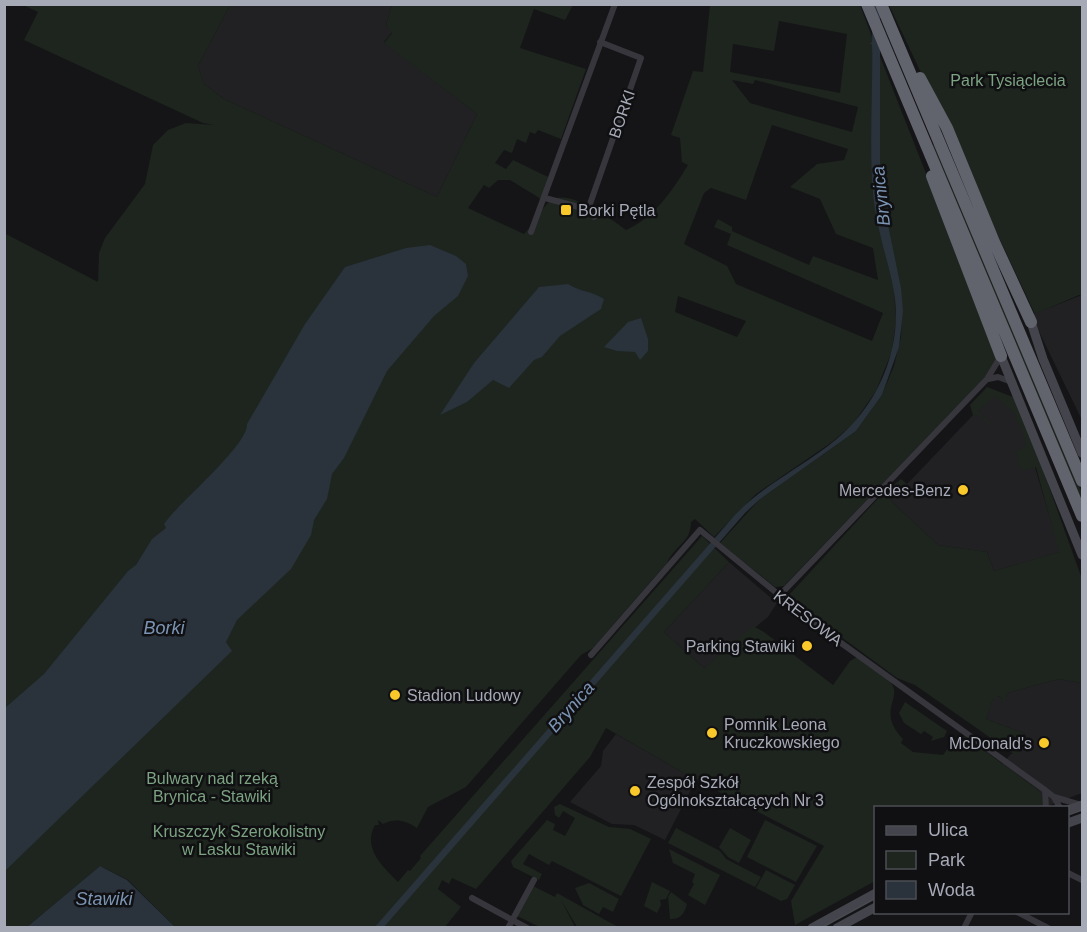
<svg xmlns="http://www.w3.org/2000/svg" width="1087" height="932" viewBox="0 0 1087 932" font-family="Arial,sans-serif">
<rect width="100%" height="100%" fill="#151517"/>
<!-- built -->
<path fill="#212124" d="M230,5H392L386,25L392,32L384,42L477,114L437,197L224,99L204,84L198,66Z
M1082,295V420L1031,315Z
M995,392L1019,413L1060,552L994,571L987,552L938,545L891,501Z
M729,562L777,603L768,617L704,668L664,632Z
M1059,679L1082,683V793L1045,807L1038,790L1002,764L1011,754L1017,753L1026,734L986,719L993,698L998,696L1002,698L1001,700L1007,693Z
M616,734L696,780L665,840L634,825L612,824L570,802L601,766L603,751Z"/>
<!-- green -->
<path fill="#1d251e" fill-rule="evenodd" d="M23,5H230L198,66L204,84L224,99L437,197L477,114L384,43L392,33L386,25L392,5H573L565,20L534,9L520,48L586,69L561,139L538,130L535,134L530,132L526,143L517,139L512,153L504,150L495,163L506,169L513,160L548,177L541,199L510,180H498L489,188L484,185L468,208L524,234C532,226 542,208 550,201C568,187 612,220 626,230C655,217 672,191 688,165L682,162L680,138L671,135L693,71L703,72L710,5H860L872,37L873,178L876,212L894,290L896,320L892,351L876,391L853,424L832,442L756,494L714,537L695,519L691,522C691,543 674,546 667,563L593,648L581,655L466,787L428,807L417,828C405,820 395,818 383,824L378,820L379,825H375C362,848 383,867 398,882L408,870L410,871L421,858L420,856L702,536L729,562L664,632L704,668L753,626L764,632L833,685L850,661L857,657C868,665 883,673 891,683C903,698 876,711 903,739L901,743L913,752L943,755L956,738L966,737L1038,790L1044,800V807L876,808L875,881L795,925L791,901L824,846L696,780L606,728L590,757L476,889L452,878L449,884L442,880L438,889L461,907L445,927H175L128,880L100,866L27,927H5L4,233L98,282L99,253L105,238L145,184L153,145L168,130L186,123L214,125L203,123L24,40L38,12ZM779,21L847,34L840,93L730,72L733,44L774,51ZM732,80L753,84L755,80L858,107L852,132L750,103ZM772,125L848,149L844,160L817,164L790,187L820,199L836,234L873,248L878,280L813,256L809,265L732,231V227L718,219L714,227L731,234L727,245L883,313L872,341L736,284L727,266L684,244L704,193L711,188L746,200ZM678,296L746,321L737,337L675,312Z
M889,5H1082V296L1079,295L1035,314Z
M879,54L994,346L996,359L992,370L784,586L775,587L720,543L759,500L856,431L882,395L894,366L901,337L902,305L880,186Z
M936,144L1082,493V504L932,146Z
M987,387L1013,397L1043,470L1082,579V683L1059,679L1007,693L1005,701H1001L1002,698L998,696L996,700L993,699L986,719L1026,734L1021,746L1017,743L1018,738L1009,735L1008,742L1020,750L1015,755L915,685L897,678L791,600L789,595L883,493L901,479L907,484L891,501L938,545L987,552L994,571L1059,552L1036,467L1022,471L1015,450L1020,451L1026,444L1021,425L1015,419L1017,416L995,396L978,411L991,424L989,425L980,416L973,415L970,405Z
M905,702L947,731L944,737L931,741L933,737L924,731L921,734L904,723L899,713Z
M560,804L609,827L630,829L651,839L621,896L552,861L549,865L529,854L523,864L542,874L539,880L513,867L511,861L547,820L555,824L553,830L565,836L575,818L563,811L559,818L555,815L554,807Z
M765,820L817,846L796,882L747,857Z
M676,828L720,851L726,859L761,877L755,887L668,843Z
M730,828L751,840L739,863L728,857L719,847Z
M669,849L720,875L705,905L688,895L694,884L692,882L695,874L673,863Z
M766,870L795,885L787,899L781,901L756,888Z
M652,882L670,891L666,899L660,900L661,905L657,913L644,906Z
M589,883L619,899L613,912L603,907L599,914L583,905L575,888Z
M533,886L555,897L557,893L618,927H577L561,900L575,927H540L517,916Z
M671,892L687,904C685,913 680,920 670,919L668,897Z"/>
<!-- water -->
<path fill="#2a323b" d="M873,5H880V186L901,288L903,311L899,347L882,395L856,431L759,500L745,513L384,927L374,928L734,516C769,478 821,460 855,421C886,386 903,335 893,287C887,257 876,226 873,194C869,145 873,94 872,44H870L872,42Z
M430,245L456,256L466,264L468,276L458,296L434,316L387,371L344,458L332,474L327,499L314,520L311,535L291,569L237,620L226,642L232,651L5,871V708L44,674L128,571L136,565L152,539L166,528L164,524C178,503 248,446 247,424L305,324L345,267L406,248Z
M568,284C580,292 592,291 604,299L601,309L560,336L542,357L534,360L509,388L493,380L467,402L440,415L474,363L539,287Z
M641,318L648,339V351L640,360L635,352L617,351L604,347L628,322Z
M100,866L127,880L175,927H27Z"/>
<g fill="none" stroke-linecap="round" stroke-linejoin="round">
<!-- street -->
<path stroke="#36363c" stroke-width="6" d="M545,198L586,209L594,217
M586,209L590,204L641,58L600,42
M531,232L615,4
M988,379L998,377L1012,382
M779,596L987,379L1001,356
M591,655L700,530L812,622L1045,790L1054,797L1060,808
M1045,790L1046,808
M1054,797L1081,805
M1068,873L1082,880
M472,898L527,928
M1017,912L1048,928
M508,928L534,880
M964,928L972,912"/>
<!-- secondary -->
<path stroke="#44454c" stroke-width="9" d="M1031,322L1043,359L1082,453
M1001,356L1082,555
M1068,810L1082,805
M1068,823L1082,818
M812,928L876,893
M837,928L876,907"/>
<!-- highway -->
<path stroke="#61636d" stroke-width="12" d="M867,4L1082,516
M881,4L1082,481
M920,78L947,128L994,242L1031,322
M932,176L1001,356"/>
<!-- tram -->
<path stroke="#494a51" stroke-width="1.5" d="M1068,815L1082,810
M821,928L876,898"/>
</g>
<!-- markers -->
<g fill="#f9c82b" stroke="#101012" stroke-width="2">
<rect x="560" y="204" width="12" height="12" rx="3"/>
<circle cx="963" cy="490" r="6"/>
<circle cx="807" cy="646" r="6"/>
<circle cx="395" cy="695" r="6"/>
<circle cx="712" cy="733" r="6"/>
<circle cx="1044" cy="743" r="6"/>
<circle cx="635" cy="791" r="6"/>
</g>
<g text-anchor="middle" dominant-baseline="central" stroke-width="5" stroke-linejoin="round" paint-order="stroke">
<!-- park labels -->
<g font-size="16" fill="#7ca382" stroke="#101012">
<text x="1008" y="80">Park Tysiąclecia</text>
<text x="212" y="778">Bulwary nad rzeką<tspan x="212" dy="18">Brynica - Stawiki</tspan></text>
<text x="239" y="831">Kruszczyk Szerokolistny<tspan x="239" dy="18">w Lasku Stawiki</tspan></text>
</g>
<!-- street labels -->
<g font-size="16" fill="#a6aab7" stroke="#101012">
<text transform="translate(622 114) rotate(-71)">BORKI</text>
<text transform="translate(808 618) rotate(37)">KRESOWA</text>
</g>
<!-- poi labels -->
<g font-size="16" fill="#a6aab7" stroke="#101012" text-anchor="start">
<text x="578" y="210">Borki Pętla</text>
<text x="951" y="490" text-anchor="end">Mercedes-Benz</text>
<text x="795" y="646" text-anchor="end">Parking Stawiki</text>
<text x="407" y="695">Stadion Ludowy</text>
<text x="724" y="724">Pomnik Leona<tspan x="724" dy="18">Kruczkowskiego</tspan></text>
<text x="1032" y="743" text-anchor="end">McDonald's</text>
<text x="647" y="782">Zespół Szkół<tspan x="647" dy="18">Ogólnokształcących Nr 3</tspan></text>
</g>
<!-- water labels -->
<g font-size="18" font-style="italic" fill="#7b94b4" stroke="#101012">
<text transform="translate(881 196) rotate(-96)">Brynica</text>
<text x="164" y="628">Borki</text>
<text transform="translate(571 707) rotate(-49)">Brynica</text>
<text x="104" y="899">Stawiki</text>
</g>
</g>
<!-- border -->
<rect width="1087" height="932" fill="none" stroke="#a6aab7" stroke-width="12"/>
<!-- legend -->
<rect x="874" y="806" width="195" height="108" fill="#101012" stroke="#4c4e54" stroke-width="1.5"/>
<rect x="886" y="826" width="30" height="9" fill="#44454c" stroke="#4c4e54" stroke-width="1.5"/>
<text x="928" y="836" font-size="18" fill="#a6aab7">Ulica</text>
<rect x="886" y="851" width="30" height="18" fill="#1d251e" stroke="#4c4e54" stroke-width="1.5"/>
<text x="928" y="866" font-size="18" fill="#a6aab7">Park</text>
<rect x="886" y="881" width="30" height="18" fill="#2a323b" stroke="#4c4e54" stroke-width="1.5"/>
<text x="928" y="896" font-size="18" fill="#a6aab7">Woda</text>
</svg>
